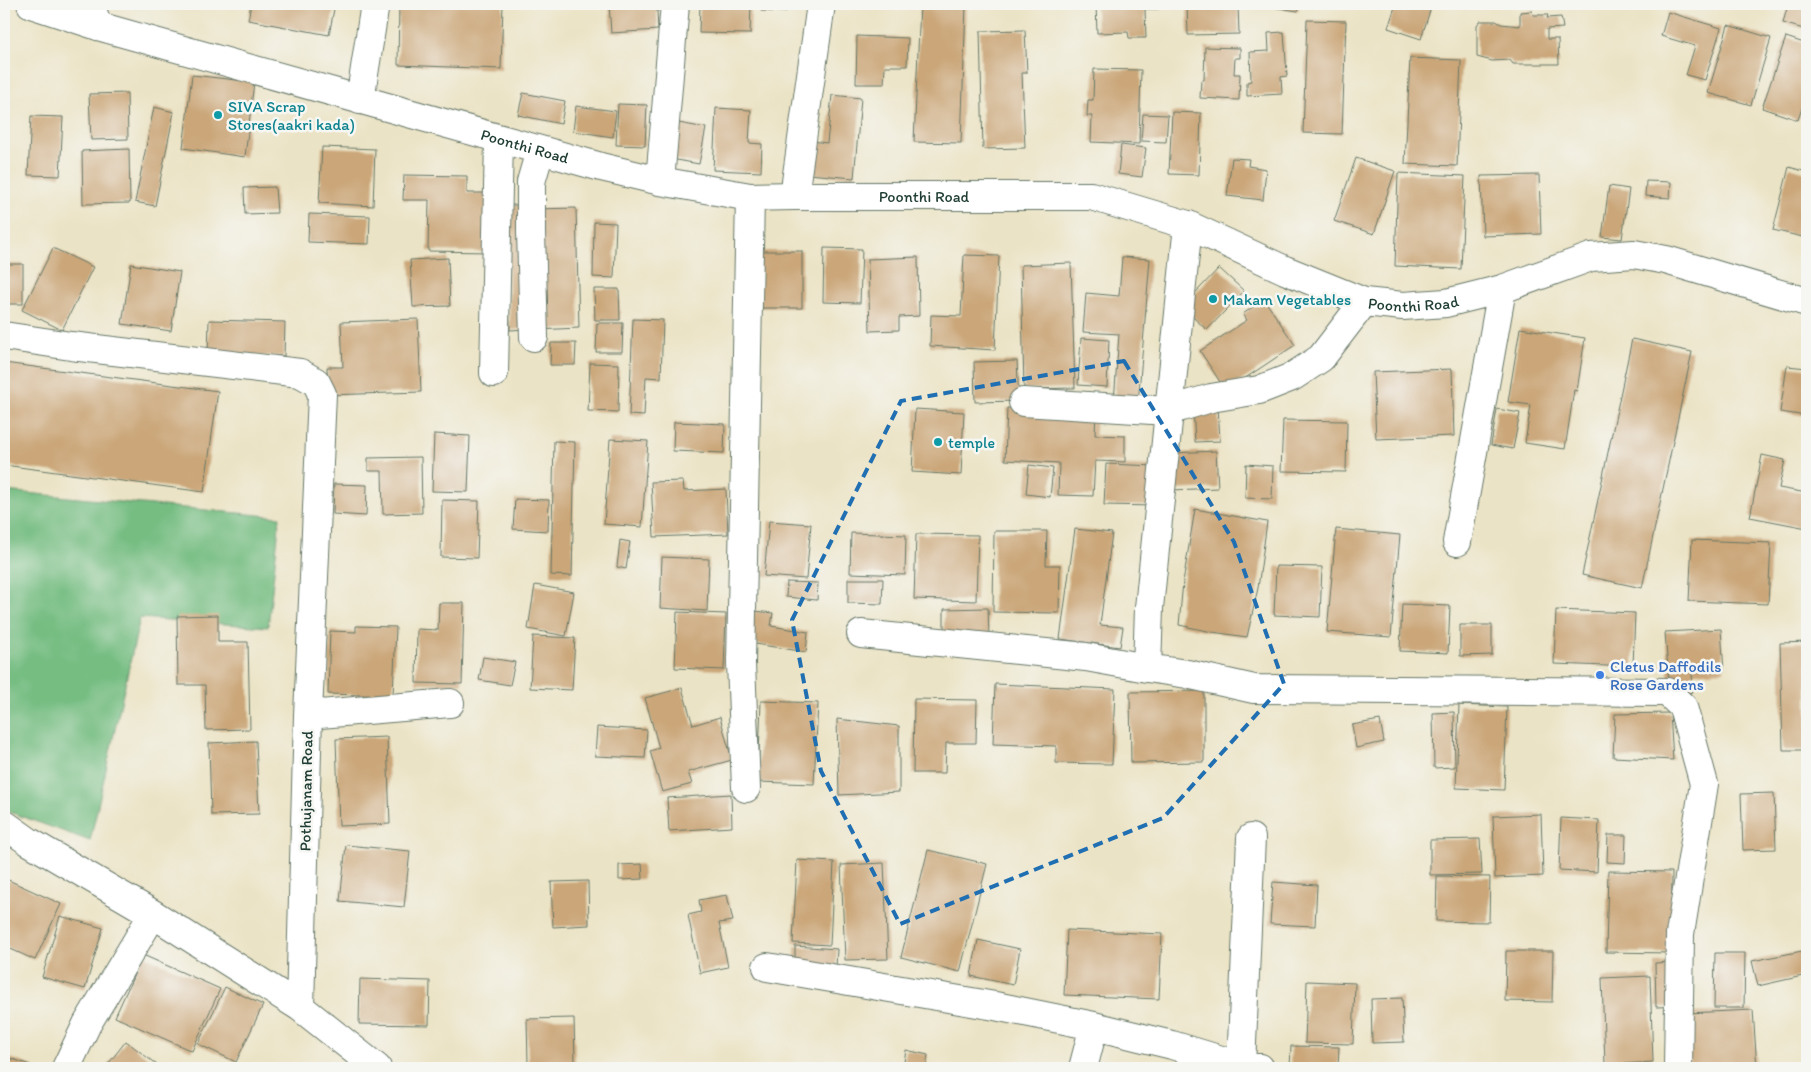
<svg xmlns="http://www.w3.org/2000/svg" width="1811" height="1072" viewBox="0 0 1811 1072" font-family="Itim,sans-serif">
<rect width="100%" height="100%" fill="#f6f6f2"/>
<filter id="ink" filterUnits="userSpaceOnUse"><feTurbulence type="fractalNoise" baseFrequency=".02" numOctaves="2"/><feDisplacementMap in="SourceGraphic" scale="10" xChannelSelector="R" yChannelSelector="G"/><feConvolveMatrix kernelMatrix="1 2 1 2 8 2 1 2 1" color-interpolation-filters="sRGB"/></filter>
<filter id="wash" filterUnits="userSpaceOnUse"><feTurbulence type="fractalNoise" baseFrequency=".0096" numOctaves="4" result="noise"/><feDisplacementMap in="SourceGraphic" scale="20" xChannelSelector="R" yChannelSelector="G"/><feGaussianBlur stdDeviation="1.12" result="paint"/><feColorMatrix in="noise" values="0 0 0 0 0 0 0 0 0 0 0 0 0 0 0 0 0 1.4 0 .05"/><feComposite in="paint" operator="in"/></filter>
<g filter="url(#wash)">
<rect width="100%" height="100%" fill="#ebe3c5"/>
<!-- forest -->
<path fill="#76bd82" stroke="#4a7d5b" d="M4,491L280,517L268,627L140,618L90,841L4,810Z"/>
<g id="blocks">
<!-- building -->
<path fill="#caa678" d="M251,4H335L329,35L248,20Z
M399,4H503L501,69L398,65Z
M609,4H675V9L657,10L658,30L611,33Z
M700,4H751L750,34L699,33Z
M761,4H786V12L761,11Z
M920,4H966L961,143L914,142Z
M1096,4H1159V9H1145L1146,38H1129L1128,32L1097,33Z
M1187,4H1238L1239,34L1188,35Z
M1253,4H1300L1298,11Z
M1396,4H1432L1421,39L1388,28Z
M1788,4H1807V30L1783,23Z
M1532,11L1533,15H1548L1547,18L1561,17L1563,28L1547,29V39H1558L1559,64H1513L1510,60L1492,61L1477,57V25L1480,21H1496L1501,24L1520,26V12Z
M1668,12L1721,28L1705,80L1686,75L1695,46L1661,36Z
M1307,20L1346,21L1342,134L1303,133Z
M1728,25L1771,38L1751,105L1708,93Z
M1025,30L1027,73H1022L1025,148L983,149L980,31Z
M1284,32L1287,76L1281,77L1282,94L1247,96V82L1251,81L1250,52L1269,51L1268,33Z
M857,36L908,38L907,66H885L884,84H856Z
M1786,37L1807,44V93L1798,120L1762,108Z
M1205,47L1240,48V58H1235L1234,74H1240L1239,100L1200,98L1201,80H1204Z
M1410,58L1461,60L1457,166L1405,164Z
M1094,69L1141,70L1139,144L1091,142L1092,116H1087L1088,100H1093Z
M192,75L254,82L245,157L183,148Z
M127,93L128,139L91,140L89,94Z
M523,93L565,101L561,124L518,115Z
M832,95L861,98L854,178L808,174L812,141L827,143Z
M618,104L647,105L645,146L616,145Z
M576,106L616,111L613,137L573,131Z
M154,107L174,112L155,206L135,202Z
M716,108L751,110L749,143L762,144L761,172L713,170Z
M1172,112L1201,113L1199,175L1169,174Z
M1143,114L1168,115L1166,142L1141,141Z
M31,116L63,117L60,176L28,175Z
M673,122L706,128L699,164L666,158Z
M1121,145L1146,148L1142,177L1118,174Z
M322,147L375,149L373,206L319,203Z
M129,149L130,203L83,204L82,151Z
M1232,158L1249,159L1248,166L1266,169L1263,200L1227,196Z
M1356,158L1395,171L1374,234L1334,221Z
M1789,167L1807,172V238L1773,230Z
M1398,173L1465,176L1461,269L1395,266Z
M404,175L467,176V193H490L488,252L428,251L429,200H403Z
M1539,175L1541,234L1483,236L1481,176Z
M1646,181L1671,182L1670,198L1645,196Z
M1609,186L1629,189L1622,239L1602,237Z
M275,187L277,213L245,214L244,188Z
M507,205H526L528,329L510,330Z
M576,208L579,328L536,330L534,209Z
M309,214L370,216L369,244L308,242Z
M594,222L616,223L614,278L593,277Z
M53,248L93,267L62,330L22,310Z
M824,248L862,249L860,303L823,302Z
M757,251H802V308H757Z
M964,255L999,256L995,350L930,346L931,315L961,316Z
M918,257L919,316L899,317V330L870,331L868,259Z
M1122,257L1150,259L1138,404L1114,402L1119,334L1083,332L1086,293L1119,296Z
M448,258L450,306L413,307L410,260Z
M1071,263L1075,388L1024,389L1021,265Z
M4,264H23V304H4Z
M131,264L180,272L171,331L122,324Z
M1219,268L1244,291L1207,330L1182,307Z
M594,289H619L620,320H595Z
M1264,299L1295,345L1226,391L1200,351L1247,320L1243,314Z
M418,319L421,392L328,395L327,367H343L341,322Z
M633,319L663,320L661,378L646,377L644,416L629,415Z
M209,320L285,322L284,356L208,355Z
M597,323H623L622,352H596Z
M1520,328L1585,338L1577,391L1574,390L1565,449L1525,443L1531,405L1508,402Z
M1081,338L1109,340L1107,387L1078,385Z
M1632,339L1692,352L1642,588L1582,575Z
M551,343H576L575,365H550Z
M1017,361L1019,401L975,402L974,362Z
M4,363L218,391L204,492L4,465Z
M590,363L619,364L618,412L588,411Z
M1787,366L1807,368V416L1780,412Z
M1452,369L1454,436L1376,439L1373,372Z
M1218,406L1220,441L1195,442L1193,407Z
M1007,408L1096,411L1095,435L1125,436V462L1095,461L1093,496L1058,495L1059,463L1005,460Z
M915,409L964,412L961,475L912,472Z
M1497,409L1520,413L1513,449L1491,445Z
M1283,420L1347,421L1346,472L1281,471Z
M674,422L725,424L724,453L673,451Z
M434,434L470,436L468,492L432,491Z
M610,439L648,441L642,527L604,524Z
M554,441L575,442L572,576L551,575Z
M1216,451L1218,488L1172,490L1171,453Z
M1762,455L1785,460L1779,488L1807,493V528L1750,517Z
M421,457L422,513L383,514L382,471H368V458Z
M1106,464L1156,466L1155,506L1104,505Z
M1246,464L1273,466L1272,499L1245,498Z
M1029,465L1053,468L1050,497L1026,494Z
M683,481L684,491L726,489L728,534L654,537L651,482Z
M334,484L367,485L366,516L333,514Z
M515,499L549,500L548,531L513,529Z
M442,500L479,501L477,558L441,557Z
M1195,509L1267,522L1258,588L1247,637L1212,632L1179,625L1183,582Z
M769,521L811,524L806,579L764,576Z
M1075,529L1112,533L1100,625L1123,627L1120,647L1060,639Z
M1336,529L1400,535L1391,637L1327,632Z
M994,531H1047L1046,565H1060L1059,613L993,612Z
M851,533L906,535L905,575L850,573Z
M916,534L978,535L976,601L914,599Z
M620,540L630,542L626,569L617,567Z
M1692,540L1771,543L1768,604L1689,601Z
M662,557L709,559L707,611L660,608Z
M1276,566L1322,567L1320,617L1274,615Z
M848,579H883L882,604L848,603Z
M787,582L818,583L817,600L786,597Z
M535,585L574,592L566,636L528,629Z
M439,603H464L462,684L416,683L417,629L438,630Z
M1402,604L1450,606L1448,653L1400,651Z
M988,608L989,636L944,637V609Z
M1556,610L1635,613L1633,667L1554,664Z
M754,611L773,613L771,626L808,632L806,652L749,643Z
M677,612L726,614L724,670L675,668Z
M218,615V642H248L250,729L206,730L205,685H178L177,616Z
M1460,625H1492V655L1460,656Z
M356,626L396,627L393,696L328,694L330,631L356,632Z
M1721,629L1724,671L1692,673L1693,692L1670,695L1665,632Z
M533,636L575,638L572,690L530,688Z
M1807,642V750H1783L1780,643Z
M483,657L515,662L510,685L479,680Z
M995,684L1115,689L1112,764L1056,763V746L993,744Z
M682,688L693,725L720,717L732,760L688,772L692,784L662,792L650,751L659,748L645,698Z
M1204,691V762L1131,763L1130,692Z
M914,699L977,700L976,743H946L945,773H913Z
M761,701L818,703L814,784L758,782Z
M1459,705L1507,707L1504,790L1456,788Z
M1454,712L1455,767L1434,768L1433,713Z
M1670,713L1673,760L1613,757L1615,714Z
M837,719L899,726V792L839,795Z
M1380,720L1384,742L1356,748L1352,725Z
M597,727L647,730L645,758L595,756Z
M387,737L390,824L339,826L336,739Z
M256,741L259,814L211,815L209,743Z
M1774,793L1776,849L1743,850L1741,794Z
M731,794L732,827L669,831L667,798Z
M1541,814L1543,876L1495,878L1493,816Z
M1561,818L1599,820L1597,872L1559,870Z
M1608,835H1626L1625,863L1607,862Z
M1480,839L1482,874L1430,875V840Z
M346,845L410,851L404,907L340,901Z
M928,850L987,864L960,972L901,957Z
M797,860L834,862L830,945L793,943Z
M884,863L888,959L845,960L841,865Z
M642,864L643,879L619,880V865Z
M1608,871L1672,872L1671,953L1606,952Z
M1437,876L1490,877L1489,922L1436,921Z
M4,878L61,904L35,960L4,946Z
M588,881L589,925L553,927L551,882Z
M1273,882L1317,885L1315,926L1270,924Z
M727,895L733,921L719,923L728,967L700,973L688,915L701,912L699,900Z
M60,916L103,928L85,989L42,977Z
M1067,930L1162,934L1159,999L1064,995Z
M978,940L1020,949L1013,985L971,976Z
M795,946L837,949L836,967L795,965Z
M1506,951H1553L1552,1002L1505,1001Z
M1802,951L1807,975L1758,986L1752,961Z
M1715,953H1745L1744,1008H1714Z
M143,955L220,989L192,1051L115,1017Z
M1687,961L1688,1006L1656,1007L1655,963Z
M1650,976L1653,1062L1605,1065L1602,978Z
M360,979L430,981L429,1025L359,1024Z
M1307,981L1355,983L1353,1044L1305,1043Z
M225,987L263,1005L236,1062L198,1044Z
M1402,998L1404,1042L1372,1043L1371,999Z
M1753,1010L1757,1068H1690L1687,1013Z
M574,1018L575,1064H528L527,1019Z
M126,1041L161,1068H105Z
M1291,1046L1339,1047L1338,1068H1290Z
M906,1050L928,1055L926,1068H903Z
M4,1056L33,1066L32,1068H4Z"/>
</g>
</g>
<g filter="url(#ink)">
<use href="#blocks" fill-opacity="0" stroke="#667767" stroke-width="1"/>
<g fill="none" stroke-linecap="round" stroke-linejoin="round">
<defs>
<path id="minor" d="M90,4L98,26
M360,100L375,4
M660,181L675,4
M794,196L821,4
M4,336L71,346L300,373L316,382L322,394L308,715L300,1007L377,1068
M534,337L531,232V182L540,151
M494,373L499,140
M1023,402L1168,411L1211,398L1259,390L1292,377L1321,358L1364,302
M1457,542L1502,289
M861,634L1086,657L1147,668L1149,608L1188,225
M1147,668L1187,674L1254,689L1667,692L1683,707L1704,784L1680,934L1678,1068
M308,715L450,703
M746,788L741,663L750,197
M4,824L28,841L153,914L300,1007
M767,967L995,1006L1094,1026L1172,1045L1241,1066L1260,1068
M1241,1066L1251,838
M66,1068L87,1024L153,914
M1083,1068L1094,1026"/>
<g id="major">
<path id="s1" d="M31,4L98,26L601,167L660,181L750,197L794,196H1091L1188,225L1285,270L1364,302L1403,306L1446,303L1502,289L1591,257L1634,254L1666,260L1807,302"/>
</g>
</defs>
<!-- minor casing -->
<use href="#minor" stroke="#667767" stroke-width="30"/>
<!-- major casing -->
<use href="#major" stroke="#667767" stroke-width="30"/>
<!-- minor -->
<use href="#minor" stroke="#fff" stroke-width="28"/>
<!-- major -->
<use href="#major" stroke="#fff" stroke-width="28"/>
</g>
</g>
<!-- marked area -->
<path fill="none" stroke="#1f6fb2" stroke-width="4" stroke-dasharray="10 6" stroke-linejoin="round" d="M1124,361L1234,542L1284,684L1163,818L900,924L821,771L792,620L901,401Z"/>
<!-- markers -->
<g fill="#0f9aa8" stroke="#f6f6f2" stroke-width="2">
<circle cx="218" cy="115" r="5"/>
<circle cx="1213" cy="299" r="5"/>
<circle cx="938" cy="442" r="5"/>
</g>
<circle fill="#3f7fe0" stroke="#f6f6f2" stroke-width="2" cx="1600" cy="675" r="5"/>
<g text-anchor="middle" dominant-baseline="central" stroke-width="5" stroke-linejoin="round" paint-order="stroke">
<!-- culture labels -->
<g font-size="16" fill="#0d838f" stroke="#f6f6f2" text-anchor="start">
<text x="228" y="106">SIVA Scrap<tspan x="228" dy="18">Stores(aakri kada)</tspan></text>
<text x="1223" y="299">Makam Vegetables</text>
<text x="948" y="442">temple</text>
</g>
<!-- street labels -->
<g font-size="16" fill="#1f3d34" stroke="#f6f6f2">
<text stroke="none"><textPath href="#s1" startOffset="514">Poonthi Road</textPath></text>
<text stroke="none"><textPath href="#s1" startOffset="919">Poonthi Road</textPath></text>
<text stroke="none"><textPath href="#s1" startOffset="1429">Poonthi Road</textPath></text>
<text transform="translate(306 791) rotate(-89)">Pothujanam Road</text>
</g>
<!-- shop labels -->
<g font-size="16" fill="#366cbe" stroke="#f6f6f2" text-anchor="start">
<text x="1610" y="666">Cletus Daffodils<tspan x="1610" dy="18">Rose Gardens</tspan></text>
</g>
</g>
<!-- margin -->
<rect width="1811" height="1072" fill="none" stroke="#f6f6f2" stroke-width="20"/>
</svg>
